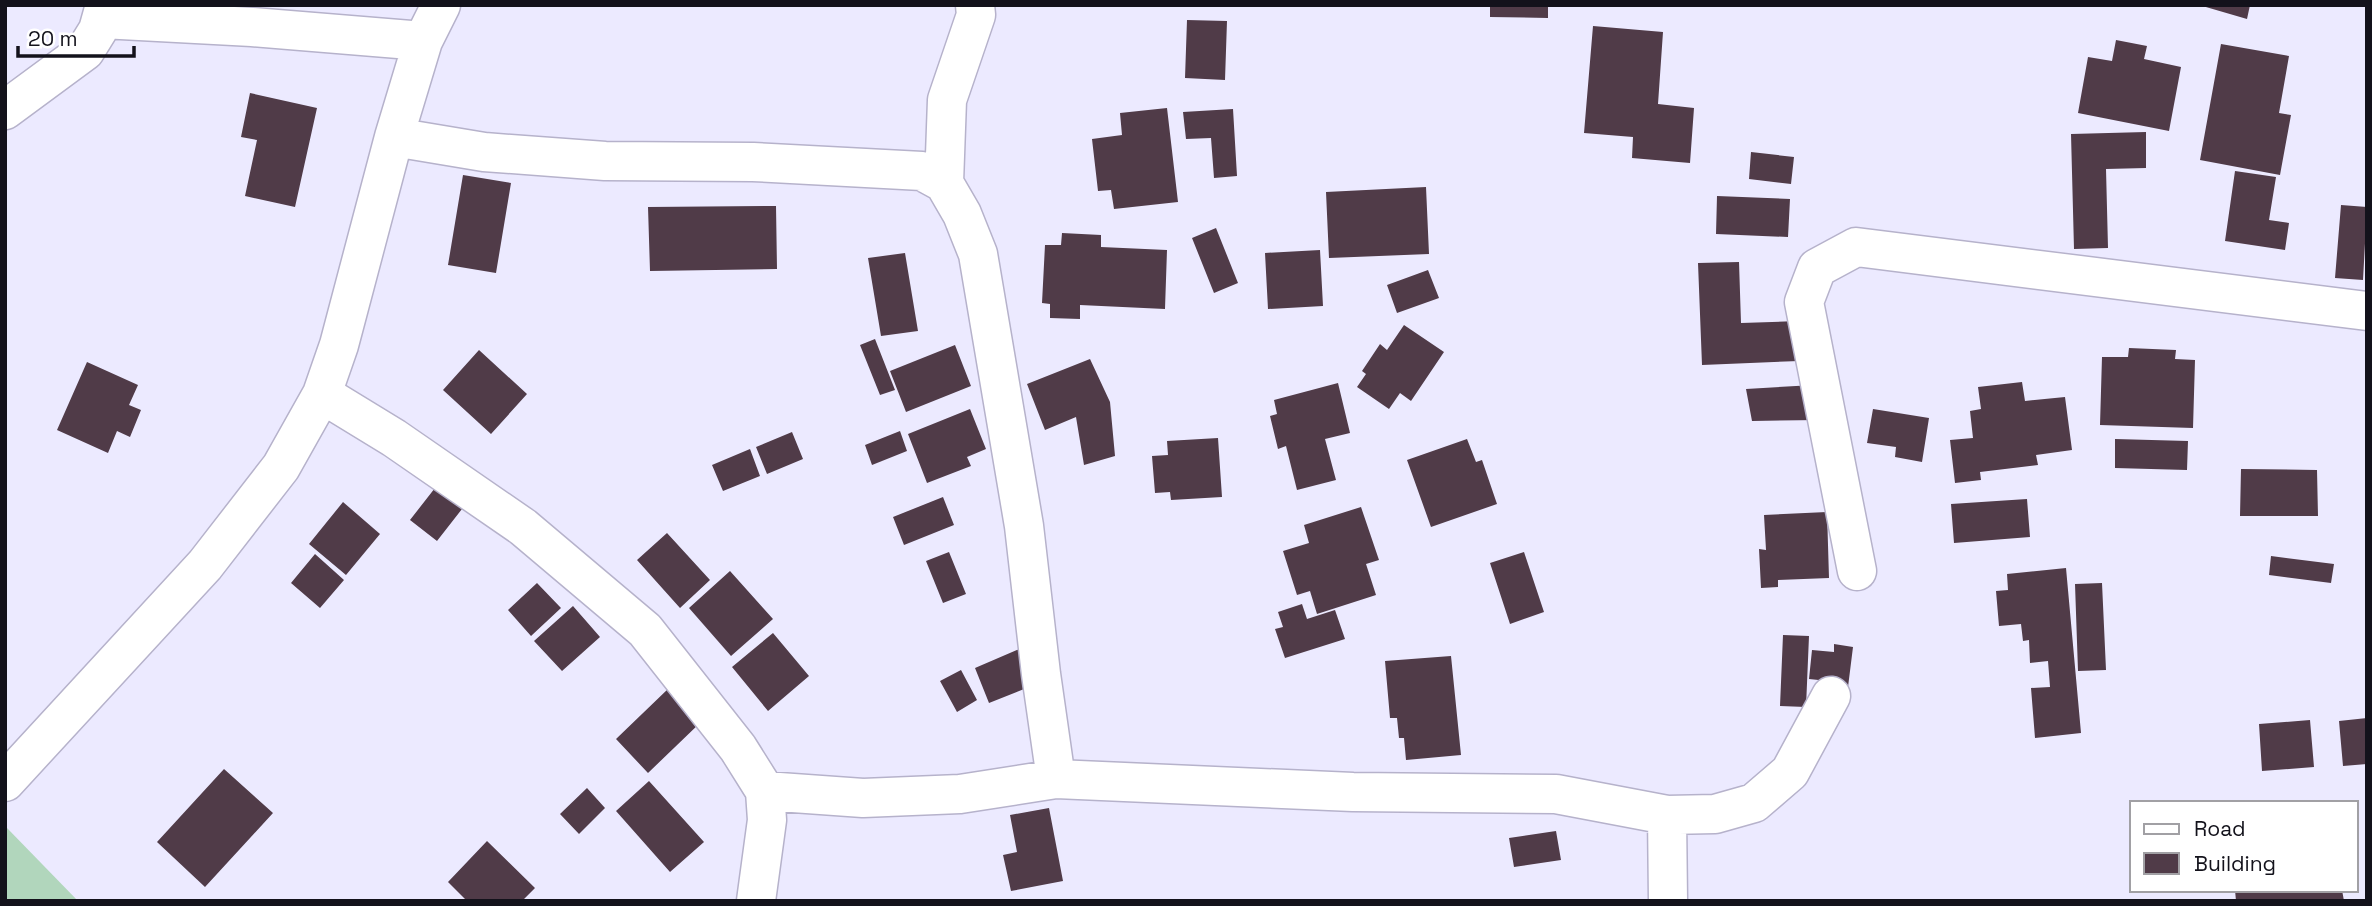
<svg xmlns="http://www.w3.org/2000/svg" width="2372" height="906" viewBox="0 0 2372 906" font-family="'Space Grotesk',sans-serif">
<rect width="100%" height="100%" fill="#eceaff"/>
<!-- green -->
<path fill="#b1d6bc" d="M7,828L78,901H5V830Z"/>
<!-- building -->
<path fill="#503b48" d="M1490,5H1548V18L1490,17Z
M2199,5H2250L2247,19Z
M1187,20L1227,21L1225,80L1185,78Z
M1593,26L1663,32L1658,104L1694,108L1690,163L1632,158L1633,137L1584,133Z
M2116,40L2147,46L2144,59L2181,67L2169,131L2078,113L2088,57L2112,61Z
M2221,44L2289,56L2279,113L2291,115L2280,175L2200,160Z
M250,93L317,108L295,207L245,196L257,140L241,137Z
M1167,108L1178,202L1114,209L1111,190L1098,191L1092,139L1122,135L1120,113Z
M1233,109L1237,176L1214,178L1211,138L1186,139L1183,112Z
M2146,132V168L2106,169L2108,248L2074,249L2071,134Z
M1751,152L1794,157L1791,184L1749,179Z
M2235,171L2276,177L2269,220L2289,223L2285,250L2225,241Z
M463,175L511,183L496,273L448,265Z
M1426,187L1429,254L1329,258L1326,192Z
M1717,196L1790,199L1788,237L1716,234Z
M2341,205L2367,207L2363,280L2335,278Z
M776,206L777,269L650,271L648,207Z
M1216,228L1238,283L1214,293L1192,238Z
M1062,233L1101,235V247L1167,250L1165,309L1080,305V319L1050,318V304L1042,303L1045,245H1061Z
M1320,250L1323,306L1268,309L1265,253Z
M905,253L918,331L881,336L868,258Z
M1739,262L1741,323L1798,321L1799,361L1702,365L1698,263Z
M1428,270L1439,298L1397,313L1387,285Z
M1404,325L1444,352L1411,401L1400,393L1389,409L1357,387L1366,374L1362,371L1380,344L1387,350Z
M875,339L895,390L880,395L860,345Z
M955,345L971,386L906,412L890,371Z
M2129,348L2176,350L2175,359L2195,360L2193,428L2100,425L2102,357H2128Z
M479,350L527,394L491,434L443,390Z
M1090,359L1110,402L1115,456L1084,465L1076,417L1045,430L1027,384Z
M87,362L138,385L129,405L141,410L130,437L117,431L108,453L57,430Z
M2022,382L2025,401L2065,397L2072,450L2036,455L2038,465L1980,472L1981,480L1955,483L1950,440L1973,438L1970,411L1981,409L1978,387Z
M1338,383L1350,433L1325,439L1336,480L1297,490L1286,446L1278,449L1270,416L1277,414L1274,400Z
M1814,385L1819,420L1752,421L1746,389Z
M970,409L986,449L967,457L971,466L927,483L908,434Z
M1873,409L1929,418L1922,462L1895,457L1896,447L1867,443Z
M900,431L907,451L872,465L865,445Z
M792,432L803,459L767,474L756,447Z
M1218,438L1222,497L1171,500L1170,492L1155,493L1152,456L1168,455L1167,441Z
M1467,439L1476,462L1482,460L1497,504L1431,527L1407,460Z
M2115,439L2188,441L2187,470L2115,468Z
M750,449L760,476L723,491L712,465Z
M2241,469L2317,470L2318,516H2240Z
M442,479L469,500L437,541L410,520Z
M943,497L954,525L904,545L893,517Z
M2027,499L2030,537L1954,543L1951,504Z
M343,502L380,534L346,575L309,544Z
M1361,507L1379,560L1366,564L1376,595L1317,614L1310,591L1297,595L1283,551L1309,543L1304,525Z
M1827,512L1829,578L1778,580V587L1761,588L1759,549L1766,550L1764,515Z
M667,533L710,580L680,608L637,560Z
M949,552L966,594L943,603L926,561Z
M1524,552L1544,612L1510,624L1490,563Z
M315,554L344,580L320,608L291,583Z
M2271,556L2334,564L2331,583L2269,575Z
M2066,568L2081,733L2035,738L2031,688L2050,687L2048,661L2030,663L2029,640L2023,641L2021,624L1999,626L1996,591L2008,590L2007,574Z
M730,571L773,619L731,656L689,608Z
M537,583L561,608L531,636L508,610Z
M2102,583L2106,670L2078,671L2075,584Z
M1302,604L1307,619L1335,610L1345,639L1285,658L1275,629L1283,627L1278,612Z
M573,606L600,637L562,671L534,641Z
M773,633L809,676L768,711L732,667Z
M1783,635L1809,636L1806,707L1780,706Z
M1834,644L1853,647L1848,687L1838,686V682L1809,679L1812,650L1834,652Z
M1024,647L1039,683L989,703L975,668Z
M1451,656L1461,755L1406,760L1404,738H1399L1397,718H1390L1385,661Z
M961,670L977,700L957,712L940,681Z
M669,688L701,722L648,773L616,739Z
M2367,718V764L2343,766L2339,721Z
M2310,720L2314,767L2262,771L2259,724Z
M224,769L273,813L205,887L157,842Z
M649,781L704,842L670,872L616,811Z
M587,788L605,808L579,834L560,814Z
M1049,808L1063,881L1011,891L1003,855L1017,852L1010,815Z
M1556,831L1561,860L1514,867L1509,838Z
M487,841L535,888L522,901H467L448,882Z
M2235,890H2342L2344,901H2236Z"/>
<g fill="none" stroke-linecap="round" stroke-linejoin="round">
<defs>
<path id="minor" d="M102,19L252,27L423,41
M5,110L85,51L98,30L105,5
M394,137L484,152L605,161L753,162L922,171L944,183L962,214L978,254L1024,526L1041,674L1056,779
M944,183L947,100L976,15L975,5
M322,394L394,438L523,527L645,630L738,748L765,791L767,820L756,901
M1857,571L1804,302L1817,268L1856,247L2367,311
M5,782L205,565L281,467L322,394L339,345L394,137L423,41L441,5
M765,791L863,798L960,794L1056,779L1353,792L1556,794L1667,815L1715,814L1754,803L1790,772L1831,696
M1667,815L1668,901"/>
</defs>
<!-- minor casing -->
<use href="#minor" stroke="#b6b2cb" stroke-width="41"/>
<!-- minor -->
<use href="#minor" stroke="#fff" stroke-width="38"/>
</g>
<!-- border -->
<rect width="2372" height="906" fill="none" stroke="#13121b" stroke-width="14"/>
<!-- legend -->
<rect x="2130" y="801" width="228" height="91" fill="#ffffff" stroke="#a1a0a4" stroke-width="2"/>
<rect x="2144" y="824" width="35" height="10" fill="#ffffff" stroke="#a1a0a4" stroke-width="2"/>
<text x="2194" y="836" font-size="21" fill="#13121b">Road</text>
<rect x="2144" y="853" width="35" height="21" fill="#503b48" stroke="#a1a0a4" stroke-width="2"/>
<text x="2194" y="871" font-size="21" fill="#13121b">Building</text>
<!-- scale -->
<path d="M18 46v10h116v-10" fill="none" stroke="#13121b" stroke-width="3.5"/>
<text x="28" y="46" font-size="21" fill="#13121b" stroke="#ffffff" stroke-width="5" paint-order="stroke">20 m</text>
</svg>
